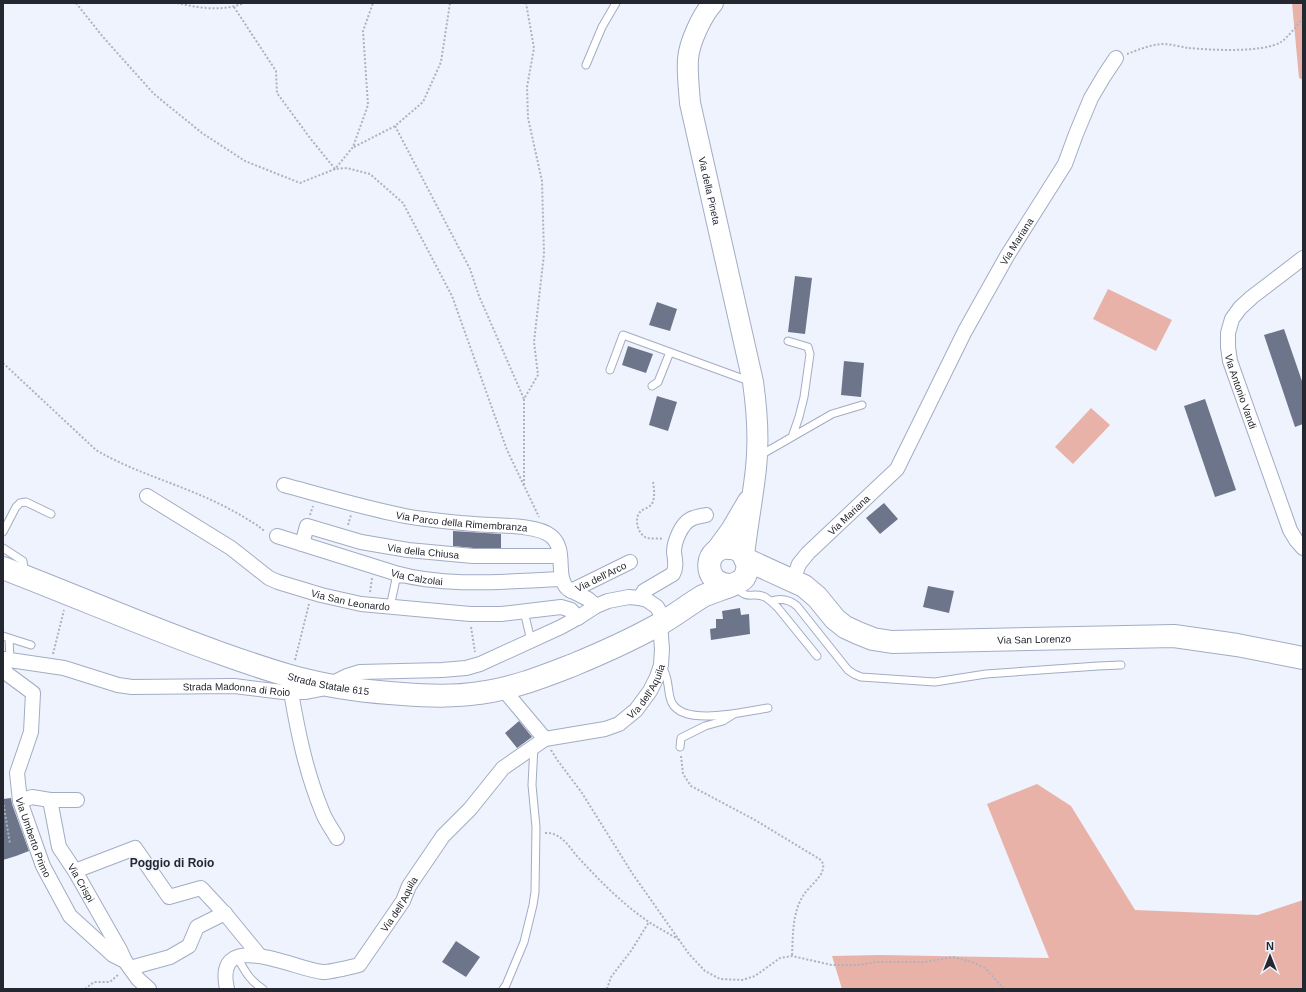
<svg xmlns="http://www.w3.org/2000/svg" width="1306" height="992" viewBox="0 0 1306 992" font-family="Helvetica,sans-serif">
<rect width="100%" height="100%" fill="#eef3fd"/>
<!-- green -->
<path fill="#e9b2a8" d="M1292,3H1303V80L1299,78Z
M1108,289L1172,320L1156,351L1093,319Z
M1091,408L1110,425L1073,464L1055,447Z
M1037,784L1071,806L1135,910L1258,915L1303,900V989H842L832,956L880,955L1049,958L987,804Z"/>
<!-- building -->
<path fill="#6c758a" d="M795,276L812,278L805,334L788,332Z
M657,302L677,309L670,331L649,325Z
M1284,329L1303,384V424L1295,427L1264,335Z
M628,346L653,354L646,373L622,365Z
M844,361L864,363L861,397L841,395Z
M657,396L677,402L668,431L649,425Z
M1205,399L1236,490L1215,497L1184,406Z
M884,503L898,519L880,534L866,518Z
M453,531L501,534V548H473L453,546Z
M928,586L954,591L949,613L923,607Z
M740,608L741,615L749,614L750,634L711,640L710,629L716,628V619H723L722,611Z
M519,721L532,737L517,748L505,733Z
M11,798L12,804L29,851L16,856L3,860V799Z
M456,941L480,957L466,977L442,962Z"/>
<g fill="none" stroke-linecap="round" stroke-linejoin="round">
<defs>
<path id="lane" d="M586,65L602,27L616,3
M788,341L808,347L810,354L804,397L799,417L792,437
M610,370L623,335L749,381
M652,386L658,382L670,352
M759,456L832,414L862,405
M3,532L16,507L20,503L26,502L51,514
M3,548L23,561L24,568L22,573
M736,586C747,602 752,591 765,597C770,600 774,604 778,608L817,656
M771,601C781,598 789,599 797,606L848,670L854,674L861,677L935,682L986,674L1098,666L1121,665
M390,607L396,579H403
M524,611L531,641
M3,636L9,638L10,660
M9,638L31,645
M661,665C665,671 667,678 668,685C669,691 669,697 672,703C685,727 746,711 768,708
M680,747L681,738L705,726L723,721L734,714
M237,957C245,971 249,980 263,989
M503,989L506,985L524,942L533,905L535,892L536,827L532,785L534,746"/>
<g id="street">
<path id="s1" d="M1303,258L1252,297L1240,308L1232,319L1228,333V347L1230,361L1290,530L1296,540L1303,548"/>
<path id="s2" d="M284,485C324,496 364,508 405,516C427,520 451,522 474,524C493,526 537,524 551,536C568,550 554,576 568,589L588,599L596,606"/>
<path id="s3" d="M147,496L231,548L269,578L278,582L321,595L361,604L470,614H501L561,607L571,610L578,618"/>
<path id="s4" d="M277,536L395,573C448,588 507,581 562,579"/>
<path id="s5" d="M302,544L307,526L361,542L408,550L473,556H560"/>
<path id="s6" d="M793,580L799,564L808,553L897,469L965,331L1007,256L1065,164L1076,134L1091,98L1104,76L1116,58"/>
<path id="s7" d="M571,591L630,562"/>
<path d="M640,598L644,591L673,574C677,567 675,560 674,552C674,542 681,524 691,519C695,517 701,516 706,515"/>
<path id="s8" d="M3,659L64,668L118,685L132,687L234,686L283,692H306L321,689L347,676L360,672L442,670L466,668L480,664L561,627L579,617L596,606L608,601L629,597L639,598L647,600L657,607L665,621"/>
<path id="s9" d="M4,659V666L6,673L33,693L31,732L17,773L20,801L43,866L70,916L113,955L125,961L138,979L149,989"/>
<path d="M503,689L545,739"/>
<path d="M291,692C298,733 306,772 322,811C325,820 332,829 337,838"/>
<path id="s10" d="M50,800L59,847L75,871L120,950L125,961"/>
<path d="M20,801L32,797L50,800H77"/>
<path d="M75,871L135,848L169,897L201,888L227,916L259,955"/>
<path d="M130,968L170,957L189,946L197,927L225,913"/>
<path id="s11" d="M227,989C213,926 296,970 323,972C332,972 350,967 359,965L403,901L409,886L443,836L470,809L503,768L545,739L605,729L619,724L636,710L650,691L657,677L661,665L662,649L660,624"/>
</g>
<g id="secondary">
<path id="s12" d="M713,3C702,15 689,43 688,59C687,73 689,89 690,103L753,382C757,410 759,440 756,468C753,497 747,527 744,556"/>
<path d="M715,552L731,530L748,501"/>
</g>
<g id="primary">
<path id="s13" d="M745,559L804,586L817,597L835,619L845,627L858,633L873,639L892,642L1174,636L1237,645L1303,658"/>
<path id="s14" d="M3,568C76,596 147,627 220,653C248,663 276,673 305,680C337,688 370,692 403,694C428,696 454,697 479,693C512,689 542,677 573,665C602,653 631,640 658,625C674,616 688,605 703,596C713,591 738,585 744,578C749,570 748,560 742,553C739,550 734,548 730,548C704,545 701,583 729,585"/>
</g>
</defs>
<!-- lane casing -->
<use href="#lane" stroke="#a3acc4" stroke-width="9"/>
<!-- street casing -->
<use href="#street" stroke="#a3acc4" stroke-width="16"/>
<!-- secondary casing -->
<use href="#secondary" stroke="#a3acc4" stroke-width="22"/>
<!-- primary casing -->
<use href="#primary" stroke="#a3acc4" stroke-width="24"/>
<!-- path -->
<path stroke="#aeb2bc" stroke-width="2" stroke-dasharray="2 2" stroke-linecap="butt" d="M76,3L103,37L154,94L202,133L245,161L300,183L335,169L353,147L368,105L363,31L373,3
M177,3C199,8 222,12 244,3
M234,7L276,71L277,93L310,138L335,169L347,168L370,174L403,203L452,296L507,450L539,517
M1127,54C1138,50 1149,45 1162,44C1171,44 1181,47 1189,48C1211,50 1263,53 1281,42C1286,39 1300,23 1303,17
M395,126L470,269L479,296L524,399
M354,147L395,126L423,102L441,62L450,3
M3,363L96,450C128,469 165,480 200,495C219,503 238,513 255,524C259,526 261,529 265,531
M653,482C654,488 655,496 653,501C652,507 645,508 641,511C633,518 638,535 647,538C652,539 658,538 663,539
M524,485V399L538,375L534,342L544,254L542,181L528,118L527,87L534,48L526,3
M310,515L313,506
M348,525L351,515
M370,592L372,578
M471,627L475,652
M53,654L64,610
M295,660L309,604
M551,750L558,761L582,793L632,873L689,954L705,971L720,979L742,980L755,976L780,958L792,956L832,965H858L877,962H924L953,957L972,962L985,968L1004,989
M681,756L683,774L691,786L755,820L821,860C830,873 809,885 803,896C792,913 793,937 792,956
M3,801L10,844
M545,833C560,832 568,845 576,855C598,879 621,903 649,922C658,928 668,933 678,939
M85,989L94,982H110L119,974
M607,989L611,977L631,951L649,922"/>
<!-- lane -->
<use href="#lane" stroke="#fff" stroke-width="7"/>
<!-- street -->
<use href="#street" stroke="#fff" stroke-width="14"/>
<!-- secondary -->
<use href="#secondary" stroke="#fff" stroke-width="20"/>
<!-- primary -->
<use href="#primary" stroke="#fff" stroke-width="22"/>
</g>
<g text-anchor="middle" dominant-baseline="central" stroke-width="3" stroke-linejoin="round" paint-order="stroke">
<!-- street labels -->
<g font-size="10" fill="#242730" stroke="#eef3fd">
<text stroke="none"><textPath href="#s12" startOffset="196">Via della Pineta</textPath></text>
<text stroke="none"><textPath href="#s6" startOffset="411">Via Mariana</textPath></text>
<text stroke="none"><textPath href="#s1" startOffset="169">Via Antonio Vandi</textPath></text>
<text stroke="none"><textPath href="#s6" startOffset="87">Via Mariana</textPath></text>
<text stroke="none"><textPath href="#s2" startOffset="182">Via Parco della Rimembranza</textPath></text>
<text stroke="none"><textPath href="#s5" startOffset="138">Via della Chiusa</textPath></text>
<text stroke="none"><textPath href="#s4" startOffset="146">Via Calzolai</textPath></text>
<text stroke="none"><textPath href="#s7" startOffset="33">Via dell'Arco</textPath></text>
<text stroke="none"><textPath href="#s3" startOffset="232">Via San Leonardo</textPath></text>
<text stroke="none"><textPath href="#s13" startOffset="315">Via San Lorenzo</textPath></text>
<text stroke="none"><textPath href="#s14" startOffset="346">Strada Statale 615</textPath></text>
<text stroke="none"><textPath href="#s8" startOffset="237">Strada Madonna di Roio</textPath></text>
<text stroke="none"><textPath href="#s11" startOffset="577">Via dell'Aquila</textPath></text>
<text stroke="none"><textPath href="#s9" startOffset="197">Via Umberto Primo</textPath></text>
<text stroke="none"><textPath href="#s10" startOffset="90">Via Crispi</textPath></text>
<text stroke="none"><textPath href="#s11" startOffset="235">Via dell'Aquila</textPath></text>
</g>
<!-- quarter labels -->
<g font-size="12" font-weight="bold" fill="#242730" stroke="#eef3fd">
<text x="172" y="863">Poggio di Roio</text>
</g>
</g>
<!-- border -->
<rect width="1306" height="992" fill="none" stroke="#242730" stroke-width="8"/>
<!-- north arrow -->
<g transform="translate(1270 956)" stroke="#eef3fd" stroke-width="3" paint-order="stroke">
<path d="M0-3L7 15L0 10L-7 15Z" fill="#242730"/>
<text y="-6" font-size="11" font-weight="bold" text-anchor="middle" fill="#242730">N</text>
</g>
</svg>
